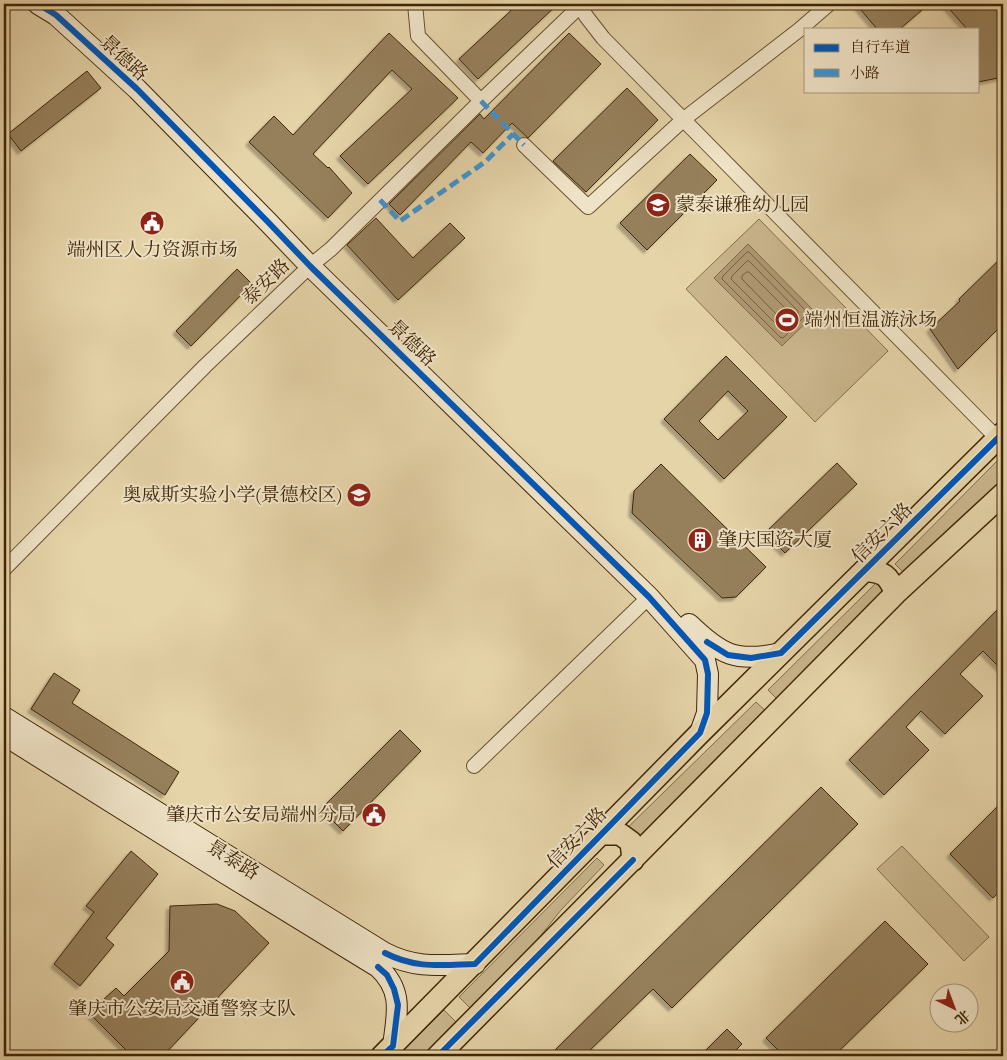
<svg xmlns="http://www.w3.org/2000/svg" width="1007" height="1060" viewBox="0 0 1007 1060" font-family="'IM FELL French Canon','Noto Serif SC',serif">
<defs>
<filter id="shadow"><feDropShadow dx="-3.5" dy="3.5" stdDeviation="1" flood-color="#0004"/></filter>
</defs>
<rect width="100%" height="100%" fill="#e6d4a9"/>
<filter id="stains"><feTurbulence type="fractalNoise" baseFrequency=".004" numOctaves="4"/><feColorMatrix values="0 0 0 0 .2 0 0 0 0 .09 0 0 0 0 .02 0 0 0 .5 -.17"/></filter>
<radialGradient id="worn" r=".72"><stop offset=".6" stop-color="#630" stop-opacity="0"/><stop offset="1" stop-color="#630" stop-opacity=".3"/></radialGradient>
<!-- green -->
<path fill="#cab68d" stroke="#856e4a" d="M759,219L888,351L815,422L686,289Z
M1003,455V479L907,576L895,564Z
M876,583L888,595L779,701L768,690Z
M756,702L768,713L630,848L618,837Z
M902,846L989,937L964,961L877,869Z
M597,858L604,865L561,910L527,953L471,1009L459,997Z
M444,1010L457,1023L424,1056H398Z"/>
<!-- water -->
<path fill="#ae9872" stroke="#826a47" d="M748,244L816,313L782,346L714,278Z"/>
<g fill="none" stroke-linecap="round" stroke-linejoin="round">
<!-- shore -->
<path stroke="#775e3c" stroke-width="1" d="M749,252L807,312V314L783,338L780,337L722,279L723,276L746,253Z
M749,261L798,311V314L783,329L780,328L731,279L732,276L746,262Z
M747,272H749L788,311V314L784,318H780L742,279V276Z"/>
</g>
<!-- building -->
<path fill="#96805b" stroke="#402507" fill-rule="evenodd" filter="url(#shadow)" d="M518,4H558L478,79L459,59Z
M856,4H929L900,29H877Z
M945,4H992L1003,18V77L978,82V29H967Z
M389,33L458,98L368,184L340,156L412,89L392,70L313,154L328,168L329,167L352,193L328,218L249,142L274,116L293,135Z
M569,33L601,64L528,138L512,123L483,153L471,142L400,215L389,204L480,114L484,119Z
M87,71L101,88L21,151L8,134Z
M627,88L658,120L586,192L553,161Z
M690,154L717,180L647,250L620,223Z
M376,218L413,258L450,223L465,238L398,300L347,245Z
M1003,256V324L958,369L930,329L960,301L959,299Z
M237,269L252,284L191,346L176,331Z
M726,356L787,417L724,479L664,419ZM728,391L748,411L718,440L699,421Z
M837,463L857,484L785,553L765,533Z
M661,464L766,567L736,597L722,598L632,513L634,491Z
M1003,604V671L983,651L960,674L983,696L945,734L921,711L906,727L929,750L884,795L849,760Z
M54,673L80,690L72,703L179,772L165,795L31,709Z
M400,730L421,751L343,831L321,809Z
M821,787L858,824L672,1008L653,989L584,1056H549Z
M1003,801V888L993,898L950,854Z
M131,851L158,874L106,938L114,945L80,986L54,964L94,912L86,906Z
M217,904L235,911L269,943L163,1056H132L89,1013L116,988L124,996L169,951L170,906Z
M885,921L928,964L834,1056H784L766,1038Z
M727,1029L742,1044L730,1056H700Z"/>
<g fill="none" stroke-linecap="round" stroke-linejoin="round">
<defs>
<path id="street" d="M415,4L418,36L481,101
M579,4L586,16L603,38L998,439
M524,145L588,207L684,119L799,30L829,4
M4,569L205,366L310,266L331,249L481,101L580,6
M474,766L649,597"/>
<path id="secondary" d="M38,4L56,15L137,89L268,222L310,266L649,597L705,660L708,674L707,713L700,733
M689,624C721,655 736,663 781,653
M4,717L385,953C416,969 441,965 475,964
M4,735L226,874L378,967C404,991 397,1014 393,1046"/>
<path id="primary" d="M865,570C885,573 887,574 896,593
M602,834H620L631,842L633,860
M382,1056L700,733L1003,433
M438,1056L896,593L1003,494"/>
</defs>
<!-- street casing -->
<use href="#street" stroke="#6a5130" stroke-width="16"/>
<!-- secondary casing -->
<use href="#secondary" stroke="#402507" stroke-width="22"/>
<!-- primary casing -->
<use href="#primary" stroke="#402507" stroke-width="24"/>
<!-- street -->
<use href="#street" stroke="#efe3c7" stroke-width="14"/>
<!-- secondary -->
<use href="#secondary" stroke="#efe3c7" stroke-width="20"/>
<!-- primary -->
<use href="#primary" stroke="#e6d4a9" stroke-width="21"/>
<!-- quiet -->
<path stroke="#3f95d1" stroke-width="5" stroke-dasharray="10 5" stroke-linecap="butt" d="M481,101L524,145
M380,200L400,221L485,162L513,134"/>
<defs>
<path id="cycleway" d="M38,4L56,15L137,89L268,222L310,266L649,597L705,660L708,674L707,713L700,733L475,964C441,965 416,969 385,953
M707,642L728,655L751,658L781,653L1003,433
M378,967L387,975L394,989L398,1005L393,1046L382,1056
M438,1056L633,860"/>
</defs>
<!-- cycleway casing -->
<use href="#cycleway" stroke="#efe3c7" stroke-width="9"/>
<!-- cycleway -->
<use href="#cycleway" stroke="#0057b8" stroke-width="6"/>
</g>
<!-- icons -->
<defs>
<symbol id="school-disc" viewBox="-11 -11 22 22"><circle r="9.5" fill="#8f2418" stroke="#efe3c7"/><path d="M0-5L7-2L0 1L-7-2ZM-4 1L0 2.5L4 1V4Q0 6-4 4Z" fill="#fff"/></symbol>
<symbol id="civic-disc" viewBox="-11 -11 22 22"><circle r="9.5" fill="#8f2418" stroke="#efe3c7"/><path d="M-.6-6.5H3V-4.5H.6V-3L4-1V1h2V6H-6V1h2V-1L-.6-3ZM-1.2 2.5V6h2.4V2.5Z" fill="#fff"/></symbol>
<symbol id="stadium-disc" viewBox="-11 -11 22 22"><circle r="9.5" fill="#8f2418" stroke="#efe3c7"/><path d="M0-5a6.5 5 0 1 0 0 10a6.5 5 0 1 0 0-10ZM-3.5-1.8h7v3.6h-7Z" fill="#fff"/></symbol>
<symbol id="building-disc" viewBox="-11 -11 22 22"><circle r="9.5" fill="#8f2418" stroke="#efe3c7"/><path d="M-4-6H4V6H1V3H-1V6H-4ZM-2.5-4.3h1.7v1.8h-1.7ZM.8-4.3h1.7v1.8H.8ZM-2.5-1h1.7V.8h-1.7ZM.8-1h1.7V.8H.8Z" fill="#fff"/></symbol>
</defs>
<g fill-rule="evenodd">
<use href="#school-disc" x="644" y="191" width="28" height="28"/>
<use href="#civic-disc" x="138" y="209" width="28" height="28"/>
<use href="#stadium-disc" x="773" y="306" width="28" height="28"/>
<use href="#school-disc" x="345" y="481" width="28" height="28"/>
<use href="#building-disc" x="686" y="526" width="28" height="28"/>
<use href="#civic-disc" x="360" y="801" width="28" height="28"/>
<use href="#civic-disc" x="168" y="968" width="28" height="28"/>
</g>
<g text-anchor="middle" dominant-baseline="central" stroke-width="4" stroke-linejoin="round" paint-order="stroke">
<!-- street labels -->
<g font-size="19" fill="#402507" stroke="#efe3c7">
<text transform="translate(124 58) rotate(43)">景德路</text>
<text transform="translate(266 282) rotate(-44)">泰安路</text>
<text transform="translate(412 343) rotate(44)">景德路</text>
<text transform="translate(882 533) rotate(-45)">信安六路</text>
<text transform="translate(577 838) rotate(-46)">信安六路</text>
<text transform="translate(233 860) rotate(32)">景泰路</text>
</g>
<!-- poi labels -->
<g font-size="19" fill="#402507" stroke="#efe3c7" text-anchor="start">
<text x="676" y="205">蒙泰谦雅幼儿园</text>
<text x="152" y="250" text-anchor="middle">端州区人力资源市场</text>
<text x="804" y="320">端州恒温游泳场</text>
<text x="342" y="495" text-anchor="end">奥威斯实验小学(景德校区)</text>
<text x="718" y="540">肇庆国资大厦</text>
<text x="356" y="815" text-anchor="end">肇庆市公安局端州分局</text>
<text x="182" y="1009" text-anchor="middle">肇庆市公安局交通警察支队</text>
</g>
</g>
<!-- margin -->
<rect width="1007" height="1060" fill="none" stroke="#e6d4a9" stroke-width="20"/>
<rect x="5" y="5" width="997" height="1050" fill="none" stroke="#402507" stroke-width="2.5"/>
<rect x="10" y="10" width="987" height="1040" fill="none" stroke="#402507"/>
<!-- legend -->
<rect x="804" y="28" width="175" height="65" fill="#efe3c7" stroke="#a9977a"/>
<rect x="814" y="44" width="25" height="8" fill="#0057b8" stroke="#a9977a"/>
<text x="850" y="52" font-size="15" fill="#402507">自行车道</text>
<rect x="814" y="69" width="25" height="8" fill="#3f95d1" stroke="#a9977a"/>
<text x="850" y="78" font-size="15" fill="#402507">小路</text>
<!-- north arrow -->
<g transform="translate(954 1008) rotate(138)"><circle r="24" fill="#efe3c7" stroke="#a9977a"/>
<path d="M0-4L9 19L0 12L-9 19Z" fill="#8f2418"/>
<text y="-8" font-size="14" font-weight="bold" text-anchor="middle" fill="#402507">北</text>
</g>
<rect width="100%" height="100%" filter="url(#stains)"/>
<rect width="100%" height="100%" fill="url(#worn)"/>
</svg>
